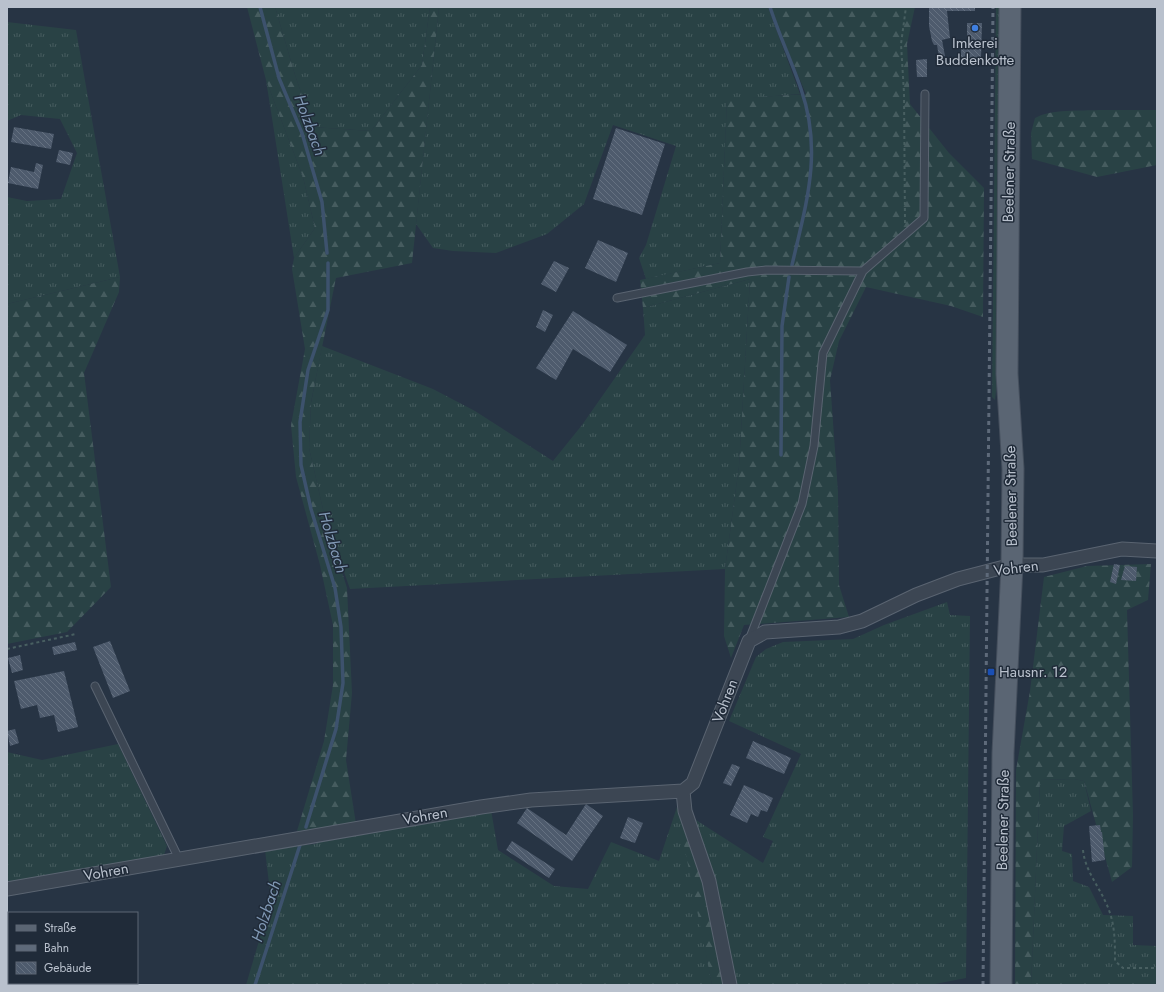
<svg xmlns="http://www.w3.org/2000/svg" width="1164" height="992" viewBox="0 0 1164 992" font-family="Jost,sans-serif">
<defs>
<pattern id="grass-tufts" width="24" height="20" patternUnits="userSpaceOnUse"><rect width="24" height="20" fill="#294245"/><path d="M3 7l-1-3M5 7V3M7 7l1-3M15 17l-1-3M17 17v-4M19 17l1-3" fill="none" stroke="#465c5f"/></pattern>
<pattern id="forest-firs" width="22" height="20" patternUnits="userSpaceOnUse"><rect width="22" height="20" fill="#294245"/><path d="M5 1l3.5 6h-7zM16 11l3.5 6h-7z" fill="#465c5f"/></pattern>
<pattern id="building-back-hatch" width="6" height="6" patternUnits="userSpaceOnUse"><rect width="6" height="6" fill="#4e5b6d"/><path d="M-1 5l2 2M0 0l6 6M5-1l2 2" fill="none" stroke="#657181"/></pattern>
</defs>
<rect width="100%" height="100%" fill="#273444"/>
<!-- grass -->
<path fill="url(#grass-tufts)" d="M275,7H430L422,65L371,131L313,127L295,75Z
M439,7H768L800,94L727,100L720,263L646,279L639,258L646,245L676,146L613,125L584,204L547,234L496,253L453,251L433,248L416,224Z
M996,7H1001L998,375L995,400L992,397Z
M7,22L76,30L120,277L7,304V197L27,201L61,199L77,153L60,119L21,115L7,121Z
M266,80L303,177L315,228L294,258Z
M750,279L739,466L725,569L350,589L325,518L309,448L311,403L322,346L433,389L475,411L553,461L582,425L645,335L643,308Z
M947,602L950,615L970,616L966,978L930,985H736L714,882L696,820L763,863L773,841L763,837L801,754L729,721L756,657L766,649L783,642L853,639L884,625Z
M118,744L167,846L164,855L7,883V752L42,760Z
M1074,779L1084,781L1091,811L1064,826L1062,851L1072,854L1073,881L1089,887L1103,915L1133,916V945L1157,946V985H1031L1040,780Z
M678,804L712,985H246L271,900L265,850L315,844L327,838L491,810L498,850L554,886L588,889L611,842L659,861Z"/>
<!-- forest -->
<path fill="url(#forest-firs)" d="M247,7H275L295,75L313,127L371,131L422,65L430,7H439L412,263L336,278L311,402L309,448L325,518L347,588L352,693L346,760L356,824L297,831L324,741L333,685V625L320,565L296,477L291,425L305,349L292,269L294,258L315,228L303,177L266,80Z
M769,7H915L907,44L910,104L949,153L984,188L983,317L951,306L866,287L839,341L830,380L838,492L839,585L849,617L744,625L731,658L724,636L725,569L739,466L750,279L643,308L640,280L720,263L727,99L806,94Z
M1099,110H1157V165L1097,177L1032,159L1031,133L1035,118C1051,109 1080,111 1099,110Z
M120,277L119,292L84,373L111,587L67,632L7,644V304Z
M1151,564L1148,600L1127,610L1133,815L1132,867L1112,882L1084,781L1074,779L1040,780L1031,985H1015L1016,770L1030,691L1044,577L1087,566Z
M685,822L705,880L726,985H712L680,825Z"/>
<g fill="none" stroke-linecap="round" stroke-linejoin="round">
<!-- stream -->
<path stroke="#3d526d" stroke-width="3.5" d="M260,7L279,78L302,133L322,202L327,253
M770,7C779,35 792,62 801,89C823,152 806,204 792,265
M781,455L782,326L789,277
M306,827L336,729L343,683L341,627L335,588L311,509L301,465L300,422L308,370L328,310V263
M255,985L300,845"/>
</g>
<!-- building -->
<path fill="url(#building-back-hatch)" d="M929,7H975V11H947L950,38L942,40L945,56L939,57L937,45H934L932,41L929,26Z
M967,23H982L981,59H961V47H967Z
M927,59V77H917L916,60Z
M14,127L54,134L51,149L11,142Z
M616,128L665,144L642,215L593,199Z
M59,150L73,153L70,165L56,162Z
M36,163L43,165L38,189L8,183L11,167L34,172Z
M598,240L628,253L616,282L585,268Z
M554,261L569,268L556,292L541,284Z
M543,310L553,315L545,332L536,327Z
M573,311L627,345L610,372L573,349L556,380L536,368Z
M1114,564L1120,565L1116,584L1110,582Z
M1125,566L1137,567L1136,581L1121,580Z
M110,641L130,691L113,698L93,647Z
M75,642L77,650L54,655L52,647Z
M20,655L23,670L12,673L8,658Z
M64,671L78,727L58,732L54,715L40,718L37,705L21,709L14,681Z
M15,729L19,743L10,746L7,731Z
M753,741L791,758L784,774L746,758Z
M732,764L740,767L731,786L723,783Z
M744,785L773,798L767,812L761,810L758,817L751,814L747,823L730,815Z
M586,804L603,816L572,861L517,823L527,808L566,835Z
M628,817L643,823L635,843L620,838Z
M1100,825L1101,832H1102L1105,860L1092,862L1089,826Z
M512,841L555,869L549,878L506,850Z"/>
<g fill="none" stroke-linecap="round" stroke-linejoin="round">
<defs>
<path id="lane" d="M617,298L747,272L766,270L863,271L924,218L925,94
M749,640L802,504L814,446L823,353L863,271
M95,686L179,859"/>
<path id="street" d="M683,791L685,811L709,881L730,985
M7,889L481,807L531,800L683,791L693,783L749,641L765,632L839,627L862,621L916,595L958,579L1012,565H1043L1122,549L1157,551"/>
<path id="primary" d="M1001,985L1003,753L1012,565L1013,469L1007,374L1010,7"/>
</defs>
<!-- lane casing -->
<use href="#lane" stroke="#5a6471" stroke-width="9"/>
<!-- street casing -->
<use href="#street" stroke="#5a6471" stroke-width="15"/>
<!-- primary casing -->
<use href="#primary" stroke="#454f5d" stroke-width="23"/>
<!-- path -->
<path stroke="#485f61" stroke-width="2" stroke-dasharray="3 3" stroke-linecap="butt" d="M905,223L904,93L901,44L906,7
M7,649L76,634
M1083,850C1085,870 1098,885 1106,903C1115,922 1115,940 1115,961L1123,968H1157"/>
<!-- lane -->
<use href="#lane" stroke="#3c4653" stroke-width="7"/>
<!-- street -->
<use href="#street" stroke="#3c4653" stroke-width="13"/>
<!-- primary -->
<use href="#primary" stroke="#5a6573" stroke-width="21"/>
<!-- rail -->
<path stroke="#5e6a7a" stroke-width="3" stroke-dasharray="4 4" stroke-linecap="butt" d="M983,985L993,7"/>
</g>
<!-- markers -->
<circle fill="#3f7fe0" stroke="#202b39" stroke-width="1.5" cx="975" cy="28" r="4"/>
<rect fill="#1a4fb4" stroke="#202b39" stroke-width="1.5" x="987" y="668" width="8" height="8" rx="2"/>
<g text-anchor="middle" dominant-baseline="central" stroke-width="3" stroke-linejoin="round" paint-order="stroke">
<!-- poi labels -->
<g font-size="15" fill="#b9c1cd" stroke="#202b39">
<text x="975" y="43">Imkerei<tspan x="975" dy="17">Buddenkotte</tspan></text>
<text x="999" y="672" text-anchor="start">Hausnr. 12</text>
</g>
<!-- street labels -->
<g font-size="15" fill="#b9c1cd" stroke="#202b39">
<text transform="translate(1009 172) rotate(-89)">Beelener Straße</text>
<text transform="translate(1011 496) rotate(-91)">Beelener Straße</text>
<text transform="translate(1016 568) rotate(-7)">Vohren</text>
<text transform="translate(725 701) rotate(-69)">Vohren</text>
<text transform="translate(425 816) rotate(-10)">Vohren</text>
<text transform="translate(1003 820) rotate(-89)">Beelener Straße</text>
<text transform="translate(106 872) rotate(-10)">Vohren</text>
</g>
<!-- water labels -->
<g font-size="16" font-style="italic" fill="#8098b4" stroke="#202b39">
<text transform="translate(310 125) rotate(70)">Holzbach</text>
<text transform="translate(333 542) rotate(73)">Holzbach</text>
<text transform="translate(266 911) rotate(-72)">Holzbach</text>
</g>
</g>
<!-- border -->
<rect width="1164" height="992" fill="none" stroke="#b9c1cd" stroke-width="16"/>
<!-- legend -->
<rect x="8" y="912" width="130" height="72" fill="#202b39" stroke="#5d6774"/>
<rect x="16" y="925" width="20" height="6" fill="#5a6573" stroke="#5d6774"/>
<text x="44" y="932" font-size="12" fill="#b9c1cd">Straße</text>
<rect x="16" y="945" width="20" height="6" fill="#5e6a7a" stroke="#5d6774"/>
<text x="44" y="952" font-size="12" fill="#b9c1cd">Bahn</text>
<rect x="16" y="962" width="20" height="12" fill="url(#building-back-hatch)" stroke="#5d6774"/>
<text x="44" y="972" font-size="12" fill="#b9c1cd">Gebäude</text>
</svg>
